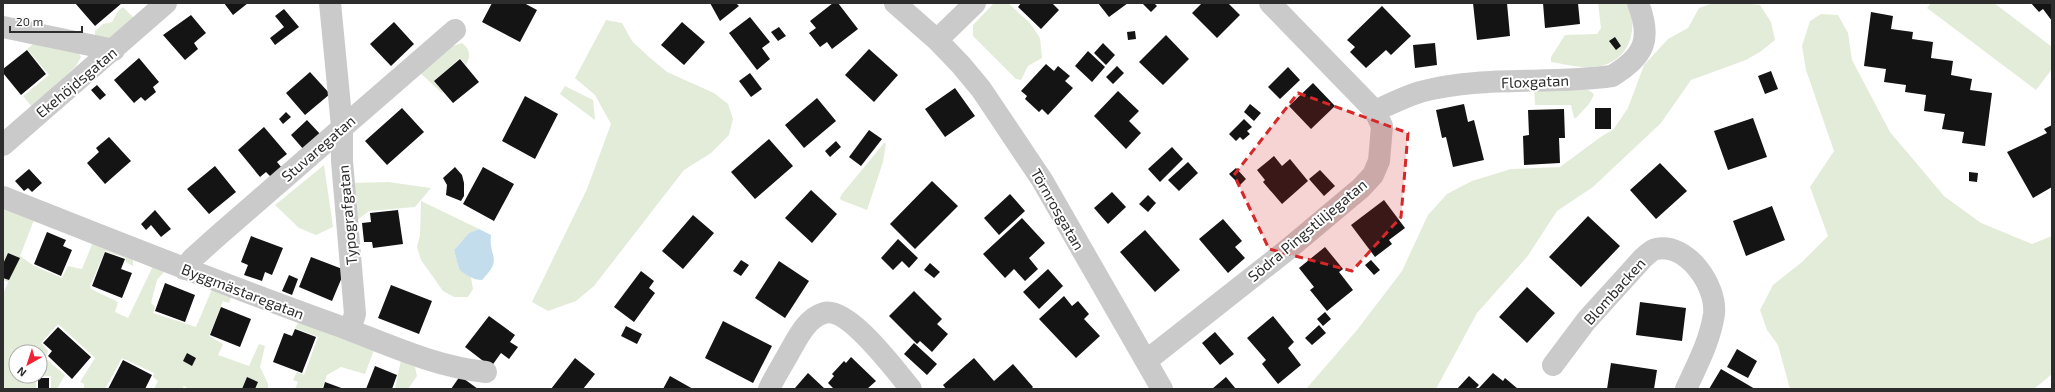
<svg xmlns="http://www.w3.org/2000/svg" width="2055" height="392" viewBox="0 0 2055 392" font-family="'Exo 2',sans-serif">
<rect width="100%" height="100%" fill="#fff"/>
<!-- green -->
<path fill="#e3ecd9" fill-rule="evenodd" d="M994,3H1008L1030,23L1040,38L1042,58L1028,66L1021,80L1016,79L973,36V25Z
M1598,3H1629C1639,34 1627,66 1591,67C1578,68 1564,64 1551,62V57L1565,35L1597,34L1601,28Z
M1713,3H1743L1760,5L1771,22L1775,40L1760,52L1746,60L1691,80L1661,123L1593,187L1557,211L1527,257L1477,313L1436,389H1306L1357,330L1402,271L1428,215L1447,194L1472,181L1511,169L1560,167L1602,136L1613,130L1628,108L1644,65L1668,39L1688,28L1699,8Z
M1931,3H1994L2052,47V69L2036,90L1927,8Z
M123,7L134,18L108,39L95,37V31L103,24L112,22L118,11Z
M1821,14L1838,15L1848,33L1852,60L1890,132L1944,196L1981,223L2032,244L2052,236V374L2034,389H1790L1778,345L1767,330L1760,310L1773,285L1802,262L1828,236L1810,187L1834,151L1806,70L1802,46L1810,21Z
M606,20L622,23L632,41L649,57L667,72L714,93L728,104L733,119L729,135L711,153L684,170L594,286L576,301L548,311L532,302L587,189L611,124L595,95L575,78Z
M32,40L78,52L81,57L76,66L32,107L23,96L49,75L27,49L32,45Z
M462,43C470,49 471,56 466,65L460,58L434,81L443,92L442,93L418,71L442,50Z
M565,86L593,100L595,120L560,94Z
M1534,90H1588L1593,93L1594,95L1589,104L1576,118H1574L1571,105H1535Z
M884,143H886L883,162L867,210L841,200L840,198L842,194Z
M324,165L333,227L316,235L299,228L275,205Z
M388,182L431,188L415,207L369,211L357,220L352,183Z
M421,201L479,229L469,233L454,250L459,269L471,278L473,289L468,297H454L443,291L421,260L417,247L420,235Z
M3,205L34,220L20,256L34,266L62,278L68,266L82,269L93,242L133,259V266L126,262V258L105,251L90,286L91,289L118,302L115,312L128,318L154,264L165,271L157,280L151,303L155,307L153,313L196,327L213,287L232,294L229,303L223,301L209,336L223,344L218,355L249,366L259,344L265,346L260,367L268,384V389H189L184,386L182,389H154L158,381L153,377L154,373L122,358L105,389H84V384L80,382L95,358L58,324L41,343L48,351L45,358L65,375L57,389H51V376L36,377V389H3V294L8,282L3,280ZM16,352H40V376H16Z
M299,321L374,350L365,374L341,367L327,375L322,389H295L298,382L293,380L297,372L304,375L318,337L295,328Z
M401,360L415,367L417,376L408,389H395Z"/>
<!-- water -->
<path fill="#c4dded" d="M479,229L491,235C488,257 504,258 482,280C473,280 465,275 459,269L454,250L469,233Z"/>
<!-- building -->
<path fill="#141414" d="M75,3H122L95,26Z
M224,3H248L233,15Z
M492,3H524L537,10L520,42L482,22Z
M710,3H736L739,6L720,21Z
M833,3H838L858,29L832,49L827,42L820,47L809,33L816,28L810,21Z
M1021,3H1052L1059,10L1041,29L1018,7Z
M1098,3H1128L1109,17Z
M1142,3H1154L1157,6L1151,12Z
M1202,3H1228L1240,15L1217,38L1192,13Z
M1473,3H1507L1510,36L1477,40Z
M1543,3H1578L1580,24L1545,28Z
M2031,3H2052V21L2043,9L2039,12Z
M1382,6L1411,36L1391,55L1386,50L1366,68L1350,52L1355,47L1347,40Z
M284,9L299,27L275,45L270,38L284,27L275,16Z
M1871,12L1893,16L1891,29L1913,32L1912,39L1933,42L1931,58L1953,61L1951,75L1972,79L1970,90L1992,93L1985,146L1962,143L1964,132L1942,129L1945,114L1924,111L1926,95L1905,92L1906,85L1884,82L1886,69L1864,66Z
M191,15L206,33L194,43L198,49L185,60L163,35Z
M750,17L770,42L762,48L770,59L757,70L729,33Z
M394,22L414,44L391,66L370,44Z
M682,22L705,42L684,65L661,45Z
M779,27L786,36L778,41L771,32Z
M1135,31L1136,39L1128,40L1127,32Z
M1166,35L1189,59L1163,85L1139,62Z
M1615,37L1621,46L1616,50L1609,41Z
M1103,43L1115,55L1106,65L1094,53Z
M1435,43L1437,65L1415,68L1413,45Z
M869,49L898,75L874,102L845,75Z
M27,50L46,74L21,95L3,73V69Z
M1088,51L1105,67L1092,82L1075,66Z
M139,58L159,82L153,87L156,92L145,101L141,97L134,103L114,80Z
M460,59L479,82L453,103L434,81Z
M1046,64L1054,71L1058,66L1070,76L1065,81L1073,88L1048,115L1042,109L1039,112L1025,99L1027,96L1021,91Z
M1117,66L1124,73L1113,84L1106,77Z
M1288,67L1300,80L1280,99L1268,87Z
M1771,71L1778,89L1765,94L1758,76Z
M310,72L330,94L305,115L286,93Z
M750,73L762,89L751,97L739,81Z
M1313,83L1335,106L1311,129L1289,106Z
M97,85L106,95L100,100L91,90Z
M955,88L975,116L945,137L925,109Z
M1118,91L1139,111L1129,121L1141,133L1126,149L1094,116Z
M525,96L558,114L535,159L502,141Z
M817,98L836,121L804,148L785,125Z
M1250,104L1261,113L1254,121L1244,112Z
M1464,104L1468,122L1474,120L1484,160L1453,167L1446,137L1442,138L1436,110Z
M402,108L424,132L387,165L365,141Z
M1595,108H1611V129H1595Z
M1564,109L1565,138H1559L1560,163L1524,165L1523,136L1529,135L1528,110Z
M286,112L291,117L283,124L279,119Z
M1753,118L1767,157L1728,170L1714,131Z
M1244,119L1252,127L1247,131L1250,134L1243,140L1240,137L1236,141L1229,134Z
M307,120L321,135L304,150L291,135Z
M2052,125V187L2033,198L2007,152L2047,133L2044,129Z
M264,127L287,154L277,162L282,168L271,177L266,172L260,177L238,150Z
M869,130L882,139L861,166L849,157Z
M109,137L131,161L105,184L87,163L99,152L96,148Z
M769,139L793,166L755,199L731,172Z
M836,141L841,147L830,157L825,151Z
M1172,147L1183,159L1160,182L1148,169Z
M1274,156L1282,166L1290,159L1308,181L1282,204L1263,182L1265,180L1257,170Z
M1188,162L1198,173L1179,191L1168,180Z
M1660,163L1687,191L1656,219L1630,190Z
M215,166L236,192L209,214L187,189Z
M455,167L462,175L464,183V196L461,201L446,195L447,185L443,178Z
M483,167L514,184L494,221L463,204Z
M1236,168L1246,179L1240,185L1229,174Z
M29,169L42,183L32,192L28,188L24,191L15,181Z
M1320,170L1335,186L1324,196L1309,179Z
M1969,172L1978,173L1977,182L1969,181Z
M932,181L958,206L915,249L890,224Z
M811,190L837,214L812,243L785,218Z
M1112,192L1126,207L1108,224L1094,208Z
M1010,194L1025,211L999,235L984,218Z
M1148,195L1156,203L1148,212L1139,204Z
M1384,200L1405,228L1389,240L1392,244L1375,257L1351,225Z
M1772,206L1785,240L1746,256L1733,221Z
M155,210L171,229L161,237L151,225L146,230L141,224Z
M398,210L403,244L373,248L372,242H364L362,223L371,222L370,213Z
M693,215L714,233L683,269L662,251Z
M1588,216L1620,246L1581,287L1549,257Z
M1022,218L1045,243L1029,258L1038,269L1025,281L1014,269L1005,278L983,254Z
M1223,219L1242,241L1235,247L1245,258L1228,273L1199,239Z
M1145,230L1180,270L1155,292L1120,252Z
M47,232L66,240L63,246L72,250L61,276L34,264Z
M251,236L283,248L272,275L265,272L262,281L244,275L248,265L241,262Z
M898,239L918,258L909,268L902,261L893,270L881,258Z
M1325,247L1343,269L1339,272L1353,290L1327,311L1310,290L1314,287L1299,268Z
M105,252L125,259L121,269L132,273L122,298L92,286Z
M8,253L20,258L9,280L3,278V264Z
M311,257L345,270L332,301L299,287Z
M741,260L749,265L741,276L733,271Z
M1371,260L1380,270L1374,275L1365,265Z
M779,261L809,281L785,318L755,298Z
M930,263L940,272L934,278L924,270Z
M1048,269L1063,286L1039,309L1023,292Z
M641,271L654,281L649,288L655,293L634,322L614,307Z
M289,275L298,279L292,295L282,291Z
M165,283L195,295L185,322L155,311Z
M391,285L432,301L419,334L378,318Z
M1527,287L1555,313L1527,343L1499,317Z
M914,291L942,319L937,324L948,334L932,352L920,341L917,344L889,316Z
M1064,296L1072,306L1078,301L1089,314L1084,319L1100,336L1076,358L1039,319Z
M1640,302L1686,308L1682,341L1636,335Z
M221,307L251,319L240,347L210,335Z
M1325,312L1331,319L1323,326L1317,319Z
M489,316L515,335L510,342L518,347L509,359L501,353L491,367L465,347Z
M1273,316L1294,342L1288,348L1301,365L1278,384L1262,364L1266,360L1247,338Z
M723,321L772,346L753,383L705,358Z
M1319,325L1326,333L1312,345L1305,338Z
M626,326L642,334L637,344L621,336Z
M58,327L91,357L72,379L48,356L52,351L43,343Z
M295,329L316,337L302,373L273,362L284,333L292,336Z
M1215,332L1234,354L1220,365L1202,343Z
M914,343L937,364L927,375L904,354Z
M1737,349L1757,361L1748,378L1727,367Z
M187,353L196,358L192,366L183,361Z
M851,357L876,381L867,389H834L828,383L834,376L832,374L844,361L846,363Z
M575,358L595,374L583,389H551Z
M974,358L994,381L1013,364L1033,387L1031,389H946L943,385Z
M123,360L152,375L145,389H108Z
M1611,363L1657,370L1654,389H1607Z
M375,366L397,375L392,389H366Z
M1721,369L1755,389H1709Z
M808,373L825,389L795,388Z
M1493,373L1503,381L1505,378L1518,389H1478Z
M460,376L478,389H451Z
M670,376L693,389H663Z
M1469,376L1479,385L1475,389H1457Z
M247,377L258,382L255,389H242Z
M1226,377L1236,389H1212Z
M38,378H49V389H38Z
M325,382L344,389H323Z"/>
<g fill="none" stroke-linecap="round" stroke-linejoin="round">
<!-- street -->
<path stroke="#cacaca" stroke-width="22" d="M330,3L342,127V161L355,314L350,330
M895,3L937,40L961,65L981,89L1042,180L1162,389
M3,27L114,50
M937,40L975,3
M1375,111C1390,104 1404,97 1420,92C1482,75 1549,85 1612,76C1645,56 1652,39 1638,3
M3,145L166,3
M3,197C115,241 226,286 339,326C387,344 435,367 486,372
M184,269L192,259L221,233L455,30
M1146,361L1287,250L1361,188L1373,175L1379,161L1382,126L1375,111L1270,3
M1553,365L1586,321L1643,258C1647,255 1651,250 1656,249C1687,242 1717,286 1714,314C1710,341 1697,365 1686,389
M769,389C775,376 783,364 790,351C798,337 807,318 824,313C848,306 896,371 911,389"/>
</g>
<!-- marked area -->
<path fill="#d62828" fill-opacity="0.2" stroke="#d62828" stroke-width="3" stroke-dasharray="8 5" stroke-linejoin="round" d="M1298,93L1408,133L1401,217L1352,271L1269,249L1234,175Z"/>
<g text-anchor="middle" dominant-baseline="central" stroke-width="4" stroke-linejoin="round" paint-order="stroke">
<!-- street labels -->
<g font-size="15" fill="#2d2d2d" stroke="#fff">
<text transform="translate(1535 81) rotate(-2)">Floxgatan</text>
<text transform="translate(76 82) rotate(-40)">Ekehöjdsgatan</text>
<text transform="translate(318 148) rotate(-41)">Stuvaregatan</text>
<text transform="translate(1058 209) rotate(60)">Törnrosgatan</text>
<text transform="translate(347 215) rotate(-95)">Typografgatan</text>
<text transform="translate(1307 230) rotate(-40)">Södra Pingstliljegatan</text>
<text transform="translate(243 291) rotate(21)">Byggmästaregatan</text>
<text transform="translate(1614 291) rotate(-48)">Blombacken</text>
</g>
</g>
<!-- border -->
<rect width="2055" height="392" fill="none" stroke="#2d2d2d" stroke-width="8"/>
<!-- north arrow -->
<g transform="translate(28 364) rotate(219)"><circle r="19" fill="#ffffff" stroke="#ababab"/>
<path d="M0-3L7 15L0 10L-7 15Z" fill="#f12233"/>
<text y="-6" font-size="11" font-weight="bold" text-anchor="middle" fill="#2d2d2d">N</text>
</g>
<!-- scale -->
<path d="M10 26v6h72v-6" fill="none" stroke="#2d2d2d" stroke-width="2"/>
<text x="16" y="26" font-size="12" fill="#2d2d2d" stroke="#ffffff" stroke-width="3" paint-order="stroke">20 m</text>
</svg>
